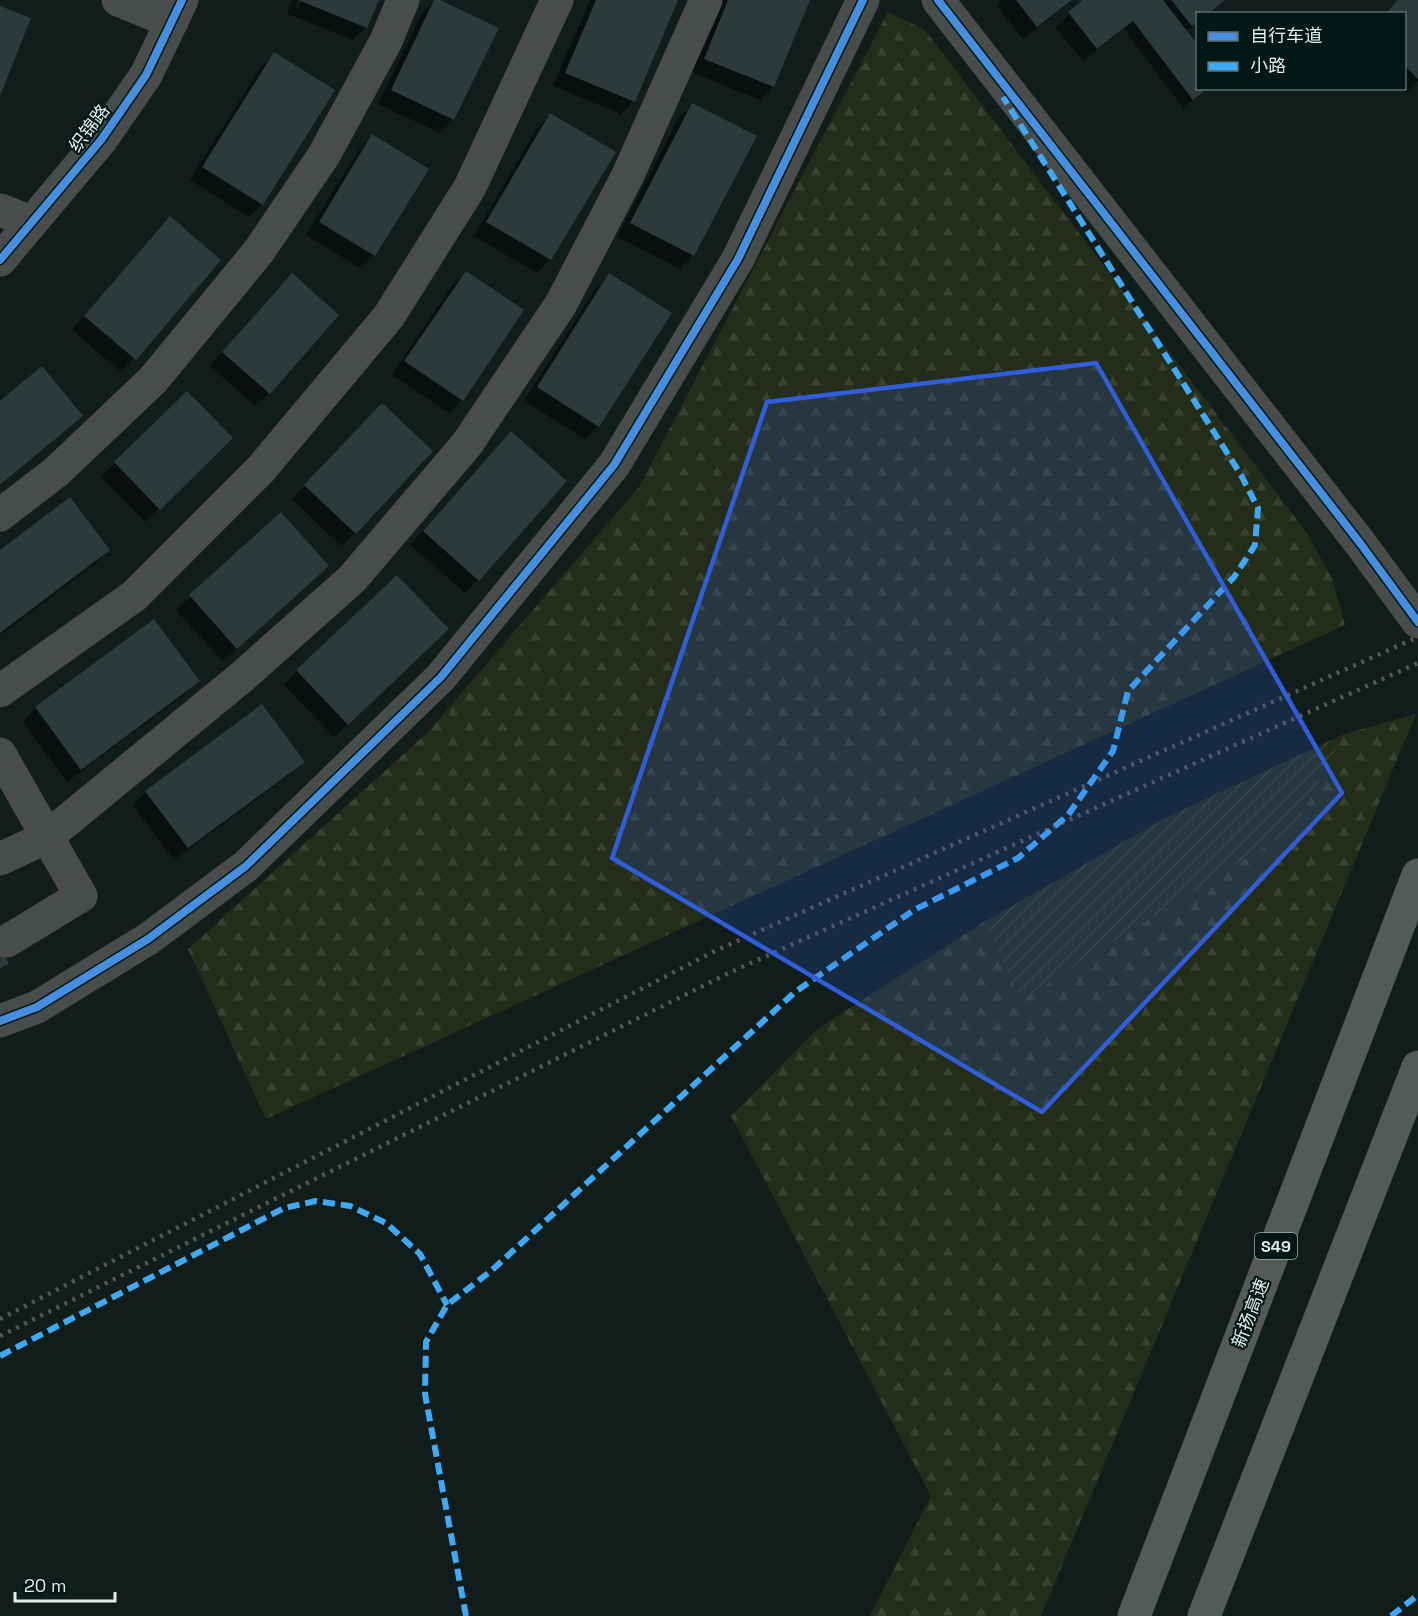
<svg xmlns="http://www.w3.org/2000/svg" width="1418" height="1616" viewBox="0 0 1418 1616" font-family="'Space Grotesk','Noto Sans SC',sans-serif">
<defs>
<pattern id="forest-firs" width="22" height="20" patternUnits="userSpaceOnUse" patternTransform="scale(1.5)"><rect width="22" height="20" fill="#232d1a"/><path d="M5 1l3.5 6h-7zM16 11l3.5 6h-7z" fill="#384230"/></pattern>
<pattern id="garden-furrows" width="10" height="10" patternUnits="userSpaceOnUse" patternTransform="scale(1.5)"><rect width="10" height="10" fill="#232d1a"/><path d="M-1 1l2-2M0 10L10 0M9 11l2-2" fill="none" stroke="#384230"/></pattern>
</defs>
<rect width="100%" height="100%" fill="#101d1b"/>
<!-- forest -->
<path fill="url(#forest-firs)" d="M888,12L925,30L1306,532L1332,578L1345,625L266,1119L188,949L428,732L639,487Z
M1416,714L1041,1616H870L931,1496L731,1116L817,1029L984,922L1021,1000L1294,828L1344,734Z"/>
<!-- garden -->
<path fill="url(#garden-furrows)" d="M1344,734L1294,828L1021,1000L984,922L1167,817Z"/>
<!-- shadow -->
<path fill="#0007" d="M292,0H298L295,7L298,8L301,0H377L366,27L353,40L287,14Z
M435,0H437L453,120L440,133L378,104L422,13Z
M590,0H677L634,101L621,114L553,86Z
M721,0H809L773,87L760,100L692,72Z
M1000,0H1073L1023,39L997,6L1002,2Z
M1086,0H1226L1208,14H1198V22L1185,32L1198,88H1208L1183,108L1124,29L1083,61L1055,27Z
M1400,0H1418V81L1406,93L1401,88H1404V14Z
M275,54L262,204L249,217L190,180L261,67Z
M692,105L693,255L680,269L617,237L679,118Z
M551,115L550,259L537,273L474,236L537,128Z
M372,136L374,255L360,268L306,235L359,150Z
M157,231L219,260L121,372L72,330Z
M466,273L462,400L449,413L392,375L452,286Z
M610,275L598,426L585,439L524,401L596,288Z
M278,288L269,393L255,406L210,366Z
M187,393L231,438L145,522L101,477Z
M0,403L81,415L0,486Z
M369,418L355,533L341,546L292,499Z
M497,447L478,580L465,593L410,545Z
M281,514L314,579L223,661L176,610Z
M108,550L95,564L0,635V552Z
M434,642L334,737L284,685L297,671Z
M198,681L185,694L67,782L23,722L36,708Z
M303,762L289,775L174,860L133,805L146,792Z"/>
<!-- building -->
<path fill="#2d3a3b" d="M298,0H379L367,28Z
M434,0H440L499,28L454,120L391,90Z
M596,0H678L635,102L565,73Z
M728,0H810L774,87L704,59Z
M1016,0H1072L1037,27Z
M1083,0H1163L1198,45V88H1208L1193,100L1133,21L1097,49L1068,12Z
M1171,0H1225L1208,14H1198V22L1192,26Z
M1398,0H1418V79L1404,65V14H1385Z
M0,6L31,18L0,96Z
M274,52L335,90L263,205L202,167Z
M692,103L757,136L694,256L630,223Z
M550,113L616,152L551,260L486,222Z
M372,134L429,169L375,256L319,222Z
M170,216L221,260L136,360L84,316Z
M466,271L524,310L463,401L404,361Z
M292,273L339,315L270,394L222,352Z
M609,273L672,313L599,427L537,387Z
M42,366L83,416L0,485V401Z
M187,391L233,438L160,510L114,462Z
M382,403L433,451L356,534L304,485Z
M511,431L567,481L479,581L423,531Z
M70,497L110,550L0,633V550Z
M281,512L329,566L237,649L189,595Z
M397,575L449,629L348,725L296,670Z
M154,619L200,681L81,770L35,707Z
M262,704L305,762L188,848L145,791Z
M0,946L9,964L0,968Z"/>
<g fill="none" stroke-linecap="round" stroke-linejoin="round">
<!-- minor -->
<path stroke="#484d4b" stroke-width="33" d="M118,0L172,22
M938,0L1360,543L1418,622
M0,210L31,222
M0,260L101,140L146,75L182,0
M0,515L56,472L153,380L259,251L324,155L386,41L403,0
M0,691L134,596L261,469L389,316L470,187L557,0
M0,754L81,896L7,941
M0,859L47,837L243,676L352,579L467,444L561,304L628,175L706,0
M0,1021L37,1007L148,939L246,866L441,677L614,465L738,259L863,0"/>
<!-- highway -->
<path stroke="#545b57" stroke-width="33" d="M1134,1616L1418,875
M1204,1616L1418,1067"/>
<!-- rail -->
<path stroke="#525856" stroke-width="4.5" stroke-dasharray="3 6" stroke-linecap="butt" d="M0,1319L715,951L1418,637
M0,1336L733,971L1418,663"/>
<!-- quiet -->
<path stroke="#3fa9f5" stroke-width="6" stroke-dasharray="12 6" stroke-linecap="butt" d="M0,1356L284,1208L316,1201L350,1206L386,1223L420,1254L447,1305
M466,1616L425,1394L426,1342L447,1305L491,1271L795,992L914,910L1018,858L1068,815L1113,751L1128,691L1234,577L1255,545L1258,508L1241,475L1003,97
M1391,1616L1418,1595"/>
<defs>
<path id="cycleway" d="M938,0L1360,543L1418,622
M0,260L101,140L146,75L182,0
M0,1021L37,1007L148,939L246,866L441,677L614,465L738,259L863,0"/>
</defs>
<!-- cycleway casing -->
<use href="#cycleway" stroke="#031816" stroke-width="11"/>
<!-- cycleway -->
<use href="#cycleway" stroke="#468fdf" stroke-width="8"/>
</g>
<!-- marked area -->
<path fill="#305eda" fill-opacity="0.2" stroke="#305eda" stroke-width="4.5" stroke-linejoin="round" d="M1096,363L1342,793L1042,1112L612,858L767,402Z"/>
<g text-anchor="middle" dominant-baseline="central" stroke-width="4.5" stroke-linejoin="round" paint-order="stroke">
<!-- shield labels -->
<rect fill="#031816" stroke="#9eaeab" stroke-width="1.5" x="1255" y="1233" width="42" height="26" rx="4.5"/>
<g font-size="16" font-weight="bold" fill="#e0eeeb">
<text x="1276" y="1246">S49</text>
</g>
<!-- street labels -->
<g font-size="18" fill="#e0eeeb" stroke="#031816">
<text transform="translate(89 128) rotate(-53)">织锦路</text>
<text transform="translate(1250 1313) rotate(-69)">新扬高速</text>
</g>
</g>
<!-- legend -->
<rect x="1196" y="12" width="210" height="78" fill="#031816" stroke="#5b6e6b" stroke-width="1.5"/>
<rect x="1208" y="32" width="30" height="9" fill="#468fdf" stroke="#5b6e6b" stroke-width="1.5"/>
<text x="1250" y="42" font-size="18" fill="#e0eeeb">自行车道</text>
<rect x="1208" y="62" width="30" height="9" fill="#3fa9f5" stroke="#5b6e6b" stroke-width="1.5"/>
<text x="1250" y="72" font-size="18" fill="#e0eeeb">小路</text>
<!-- scale -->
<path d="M15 1592v9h100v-9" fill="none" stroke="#e0eeeb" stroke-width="3"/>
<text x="24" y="1592" font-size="18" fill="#e0eeeb" stroke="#031816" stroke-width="4.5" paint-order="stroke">20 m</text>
</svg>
